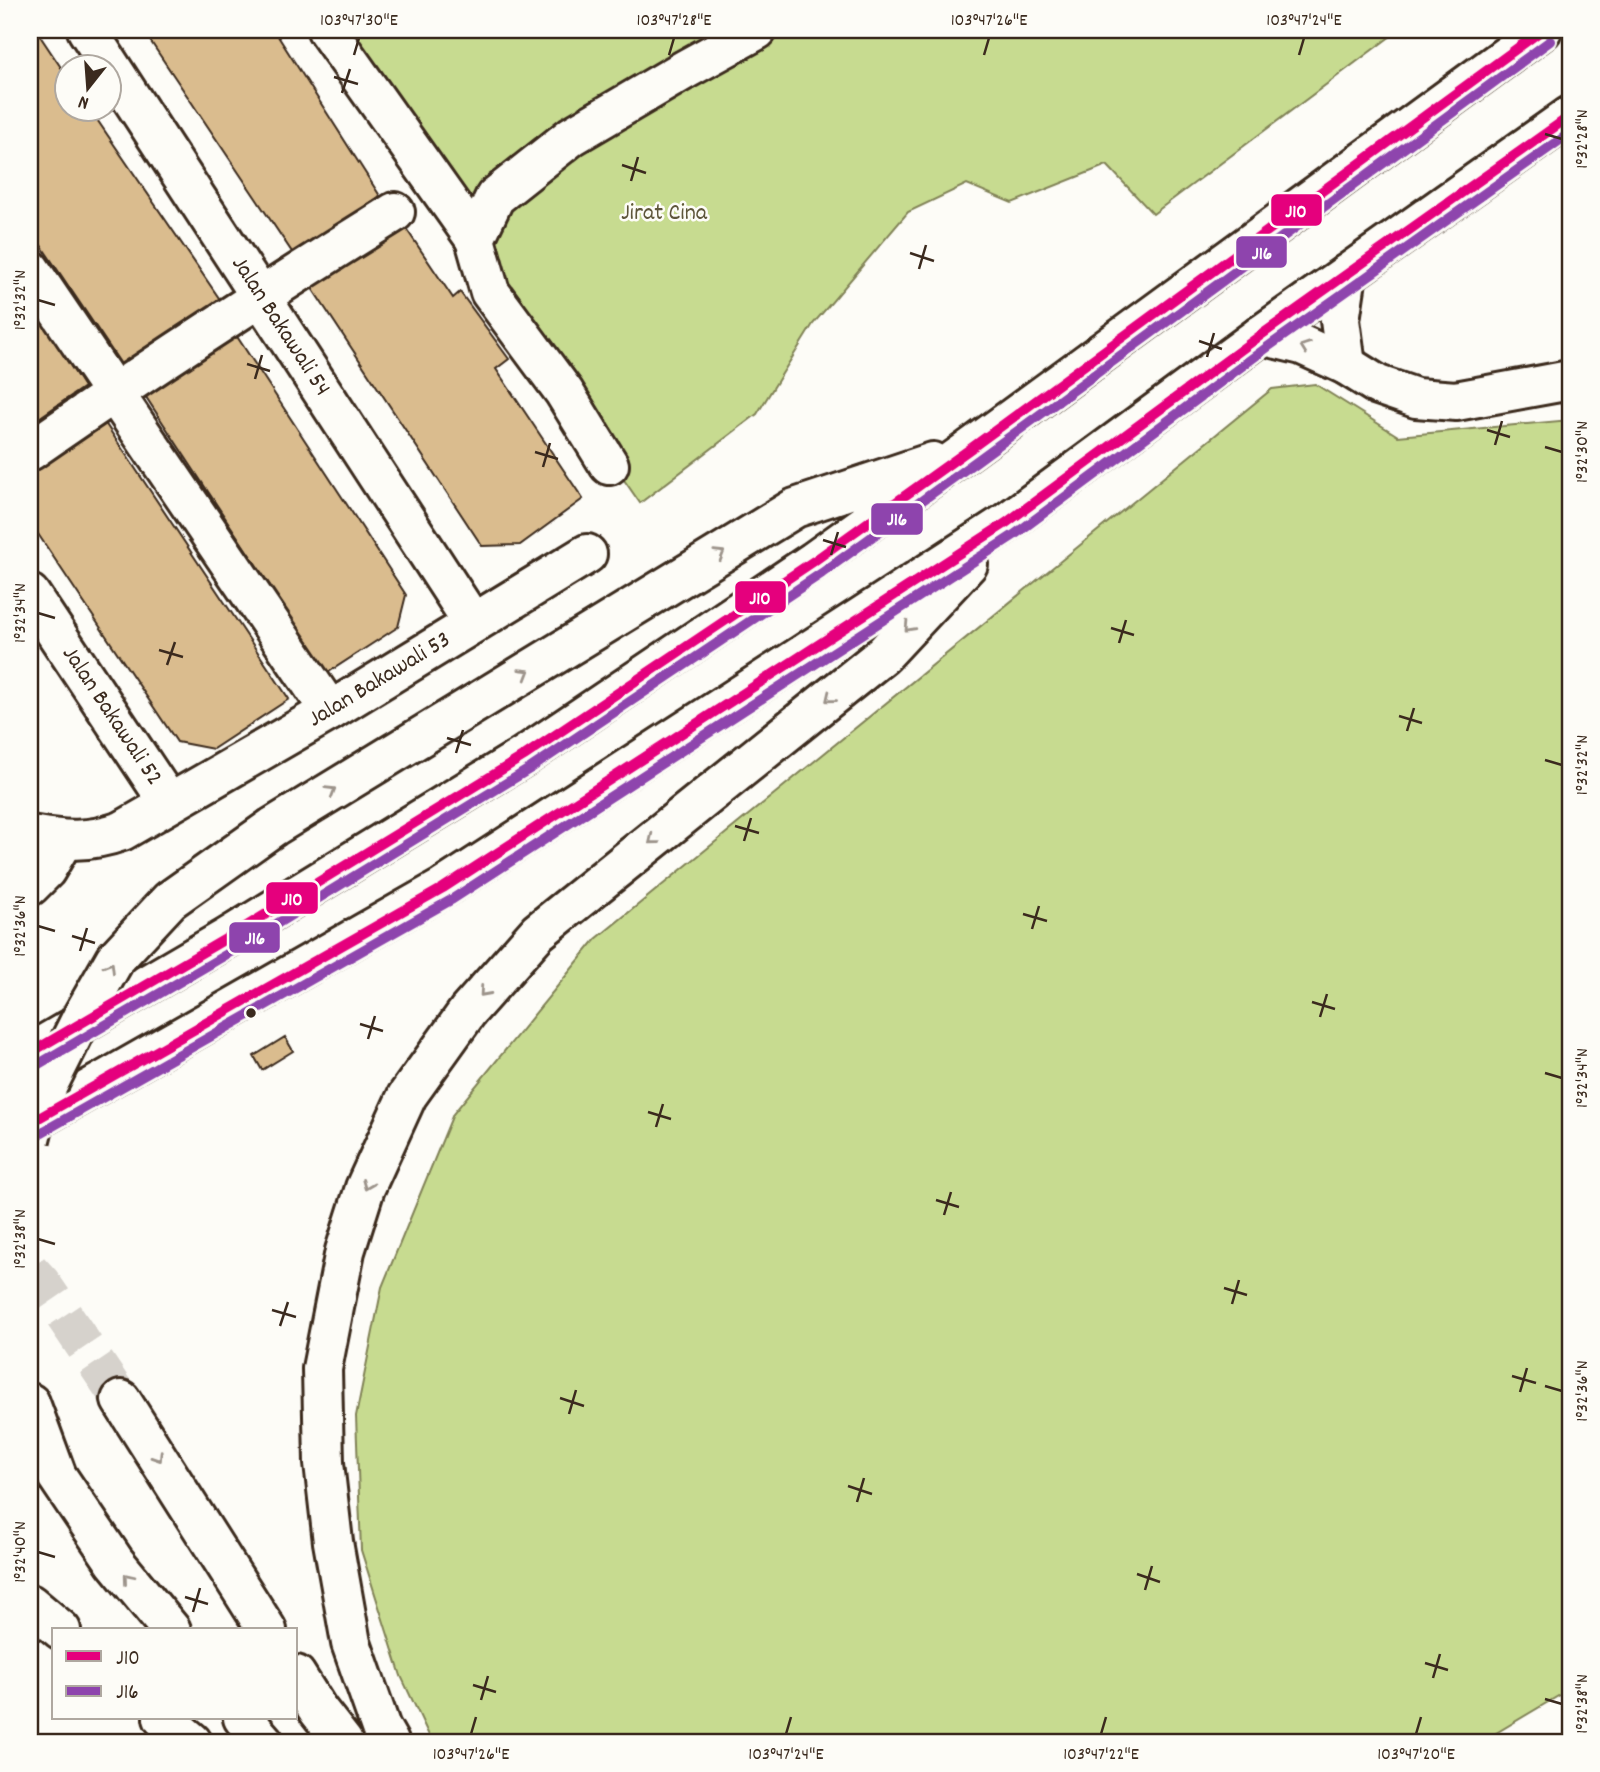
<svg xmlns="http://www.w3.org/2000/svg" width="1600" height="1772" viewBox="0 0 1600 1772" font-family="Dekko,sans-serif">
<rect width="100%" height="100%" fill="#fdfcf7"/>
<filter id="ink" filterUnits="userSpaceOnUse"><feTurbulence type="fractalNoise" baseFrequency=".0143" numOctaves="2"/><feDisplacementMap in="SourceGraphic" scale="14" xChannelSelector="R" yChannelSelector="G"/><feConvolveMatrix kernelMatrix="1 2 1 2 8 2 1 2 1" color-interpolation-filters="sRGB"/></filter>
<g filter="url(#ink)">
<!-- green -->
<path fill="#c7db90" stroke="#818257" stroke-width="2" d="M313,30H1399L1153,214L1107,165L1012,203L967,184L908,212L813,324L757,414L640,503Z
M1315,384L1398,436L1570,420V1689L1481,1742H432L401,1676L361,1550L356,1416L382,1287L453,1114L596,939L1272,389Z"/>
<!-- building -->
<path fill="#dabc8e" stroke="#3b2a1e" stroke-width="2" d="M30,30H36L66,75V108H89L221,301L123,367L30,229Z
M143,30H274L380,196L294,255Z
M399,218L453,298L460,292L509,359L496,369L583,499L520,545L482,546L306,279Z
M30,302L84,387L30,424Z
M236,335L406,595L398,627L327,673L144,394Z
M97,411L289,699L213,749L177,742L30,522V456Z
M285,1037L293,1051L262,1070L254,1056Z"/>
<g fill="none" stroke-linecap="round" stroke-linejoin="round">
<!-- highway-tunnel -->
<path stroke="#d6d2cc" stroke-width="38" stroke-dasharray="38 19" stroke-linecap="butt" d="M30,1270L41,1282L121,1400"/>
<defs>
<g id="minor">
<path id="s1" d="M87,30L473,623"/>
<path d="M327,30L475,239"/>
<path d="M30,269L330,711"/>
<path d="M1261,335L1302,345L1346,365L1378,385L1416,398L1456,401L1570,380"/>
<path d="M1346,365L1340,320L1347,274"/>
<path d="M30,451C149,368 271,289 395,212"/>
<path d="M609,465L564,392L490,292L475,239L495,197L572,136L686,69L757,30"/>
<path id="s2" d="M30,594L169,803"/>
<path id="s3" d="M30,835C64,841 88,843 122,831L330,711L587,554"/>
<path d="M30,886L46,870L63,841"/>
</g>
<path id="highway" d="M273,827L795,508L933,462
M30,1053L227,938L524,756L814,561L970,449L1542,30
M30,1123L443,888L1006,523L1261,335L1570,116
M121,1400L267,1630
M30,1403L57,1476L115,1562L171,1630
M30,1604L61,1630
M296,1675L318,1710L343,1742
M163,1718L192,1742
M243,1718L264,1742
M389,1742L381,1728L351,1643L333,1542L324,1463L322,1369L345,1251L365,1188L407,1096L468,1011L538,932L883,655L968,564"/>
</defs>
<!-- minor casing -->
<use href="#minor" stroke="#3b2a1e" stroke-width="44"/>
<!-- highway casing -->
<use href="#highway" stroke="#3b2a1e" stroke-width="44"/>
<!-- minor -->
<use href="#minor" stroke="#fdfcf7" stroke-width="38"/>
<!-- highway -->
<use href="#highway" stroke="#fdfcf7" stroke-width="38"/>
<defs>
<path id="highway-bridge" d="M30,1139L39,1103L83,1015L115,959L170,900L273,827"/>
</defs>
<!-- highway-bridge casing -->
<use href="#highway-bridge" stroke="#3b2a1e" stroke-width="44" stroke-linecap="butt"/>
<!-- highway-bridge -->
<use href="#highway-bridge" stroke="#fdfcf7" stroke-width="38"/>
<defs>
<path id="bus-1" d="M30,1053L227,938L524,756L814,561L970,449L1542,30
M30,1123L443,888L1006,523L1261,335L1570,116"/>
<path id="bus-2" d="M37,1065L234,950L531,768L822,573L978,460L1550,41
M37,1135L451,900L1014,535L1269,346L1570,133"/>
</defs>
<!-- bus-1 casing -->
<use href="#bus-1" stroke="#fdfcf7" stroke-width="16"/>
<!-- bus-2 casing -->
<use href="#bus-2" stroke="#fdfcf7" stroke-width="16"/>
<!-- bus-1 -->
<use href="#bus-1" stroke="#e5007d" stroke-width="10"/>
<!-- bus-2 -->
<use href="#bus-2" stroke="#8e44ad" stroke-width="10"/>
</g>
<!-- one-way arrows -->
<defs><path id="oneway-chevron" d="M-2-3.5L2.5 0L-2 3.5" fill="none" stroke-width="1.6" stroke-linecap="round" stroke-linejoin="round" transform="scale(1.75)"/></defs>
<g stroke="#9c938a">
<use href="#oneway-chevron" transform="translate(1305 347) rotate(-160)"/>
<use href="#oneway-chevron" transform="translate(720 554) rotate(-31)"/>
<use href="#oneway-chevron" transform="translate(909 627) rotate(133)"/>
<use href="#oneway-chevron" transform="translate(525 673) rotate(-31)"/>
<use href="#oneway-chevron" transform="translate(830 698) rotate(141)"/>
<use href="#oneway-chevron" transform="translate(331 791) rotate(-31)"/>
<use href="#oneway-chevron" transform="translate(653 840) rotate(141)"/>
<use href="#oneway-chevron" transform="translate(110 967) rotate(-59)"/>
<use href="#oneway-chevron" transform="translate(484 992) rotate(132)"/>
<use href="#oneway-chevron" transform="translate(367 1185) rotate(112)"/>
<use href="#oneway-chevron" transform="translate(158 1457) rotate(57)"/>
<use href="#oneway-chevron" transform="translate(128 1578) rotate(-130)"/>
</g>
</g>
<!-- ticks -->
<path fill="none" stroke="#3b2a1e" stroke-width="2.5" d="M354,55L359,38M669,55L674,38M984,55L989,38M1299,55L1304,38M334,77L358,84M342,93L350,69M1545,134L1562,139M622,165L646,173M631,181L638,157M910,253L934,261M919,269L926,245M38,300L55,305M1199,341L1222,349M1207,357L1214,333M247,364L270,371M255,379L262,355M1487,430L1510,437M1495,445L1502,421M1545,447L1562,452M535,452L558,459M543,467L550,443M823,540L846,547M831,555L838,532M38,613L55,618M1111,628L1134,635M1119,643L1126,620M159,650L183,657M167,665L175,642M1399,716L1422,723M1407,731L1414,708M447,738L471,745M456,753L463,730M1545,760L1562,765M735,826L759,833M744,841L751,818M1023,914L1047,921M38,926L55,931M1032,929L1039,906M72,936L95,943M80,951L87,928M1312,1002L1335,1009M1320,1017L1327,994M360,1024L383,1031M368,1039L375,1016M1545,1073L1562,1078M648,1112L671,1119M656,1127L663,1104M936,1200L959,1207M944,1215L951,1192M38,1239L55,1244M1224,1288L1247,1295M1232,1304L1239,1280M272,1310L296,1317M280,1326L288,1302M1512,1376L1536,1383M1545,1386L1562,1391M1520,1392L1527,1368M560,1398L584,1406M569,1414L576,1390M848,1486L872,1494M857,1502L864,1478M38,1552L55,1557M1137,1574L1160,1582M1145,1590L1152,1566M185,1597L208,1604M193,1612L200,1588M1425,1663L1448,1670M1433,1678L1440,1654M473,1685L496,1692M1545,1699L1562,1704M481,1700L488,1676M471,1734L476,1717M786,1734L791,1717M1101,1734L1106,1717M1416,1734L1421,1717"/>
<!-- markers -->
<circle fill="#3b2a1e" stroke="#fdfcf7" stroke-width="2.5" cx="251" cy="1013" r="6"/>
<g text-anchor="middle" dominant-baseline="central" stroke-width="5" stroke-linejoin="round" paint-order="stroke">
<!-- park labels -->
<g font-size="24" fill="#5e563a" stroke="#fdfcf7">
<text x="664" y="214">Jirat Cina</text>
</g>
<!-- street labels -->
<g font-size="24" fill="#3b2a1e" stroke="#fdfcf7">
<text stroke="none"><textPath href="#s1" startOffset="354">Jalan Bakawali 54</textPath></text>
<text stroke="none"><textPath href="#s3" startOffset="392">Jalan Bakawali 53</textPath></text>
<text stroke="none"><textPath href="#s2" startOffset="147">Jalan Bakawali 52</textPath></text>
</g>
</g>
<g stroke="#fdfcf7" stroke-width="2.5">
<rect x="1270" y="193" width="53" height="34" rx="7" fill="#e5007d"/>
<rect x="1235" y="235" width="53" height="34" rx="7" fill="#8e44ad"/>
<rect x="870" y="502" width="54" height="34" rx="7" fill="#8e44ad"/>
<rect x="734" y="580" width="53" height="34" rx="7" fill="#e5007d"/>
<rect x="265" y="881" width="54" height="34" rx="7" fill="#e5007d"/>
<rect x="228" y="921" width="53" height="33" rx="7" fill="#8e44ad"/>
</g>
<g font-size="19" text-anchor="middle" font-weight="bold" fill="#fff">
<text x="1296" y="217">J10</text>
<text x="1262" y="259">J16</text>
<text x="897" y="525">J16</text>
<text x="760" y="604">J10</text>
<text x="292" y="905">J10</text>
<text x="255" y="944">J16</text>
</g>
<!-- margin -->
<rect width="1600" height="1772" fill="none" stroke="#fdfcf7" stroke-width="77"/>
<!-- legend -->
<rect x="52" y="1628" width="245" height="91" fill="#fdfcf7" stroke="#afa8a0" stroke-width="2"/>
<rect x="66" y="1651" width="35" height="10" fill="#e5007d" stroke="#afa8a0" stroke-width="2"/>
<text x="116" y="1664" font-size="21" fill="#3b2a1e">J10</text>
<rect x="66" y="1686" width="35" height="10" fill="#8e44ad" stroke="#afa8a0" stroke-width="2"/>
<text x="116" y="1698" font-size="21" fill="#3b2a1e">J16</text>
<!-- north arrow -->
<g transform="translate(88 88) rotate(197)"><circle r="33" fill="#fdfcf7" stroke="#afa8a0" stroke-width="2"/>
<path d="M0-5L12 26L0 18L-12 26Z" fill="#3b2a1e"/>
<text y="-10" font-size="19" font-weight="bold" text-anchor="middle" fill="#3b2a1e">N</text>
</g>
<rect x="38" y="38" width="1524" height="1696" fill="none" stroke="#3b2a1e" stroke-width="2.5"/>
<g font-size="18" text-anchor="middle" fill="#3b2a1e">
<text x="359" y="25">103°47'30"E</text>
<text x="674" y="25">103°47'28"E</text>
<text x="989" y="25">103°47'26"E</text>
<text x="1304" y="25">103°47'24"E</text>
<text transform="translate(1581 139) rotate(-90)" y="6">1°32'28"N</text>
<text transform="translate(19 300) rotate(-90)" y="6">1°32'32"N</text>
<text transform="translate(1581 452) rotate(-90)" y="6">1°32'30"N</text>
<text transform="translate(19 613) rotate(-90)" y="6">1°32'34"N</text>
<text transform="translate(1581 765) rotate(-90)" y="6">1°32'32"N</text>
<text transform="translate(19 926) rotate(-90)" y="6">1°32'36"N</text>
<text transform="translate(1581 1078) rotate(-90)" y="6">1°32'34"N</text>
<text transform="translate(19 1239) rotate(-90)" y="6">1°32'38"N</text>
<text transform="translate(1581 1391) rotate(-90)" y="6">1°32'36"N</text>
<text transform="translate(19 1552) rotate(-90)" y="6">1°32'40"N</text>
<text transform="translate(1581 1704) rotate(-90)" y="6">1°32'38"N</text>
<text x="471" y="1759">103°47'26"E</text>
<text x="786" y="1759">103°47'24"E</text>
<text x="1101" y="1759">103°47'22"E</text>
<text x="1416" y="1759">103°47'20"E</text>
</g>
</svg>
